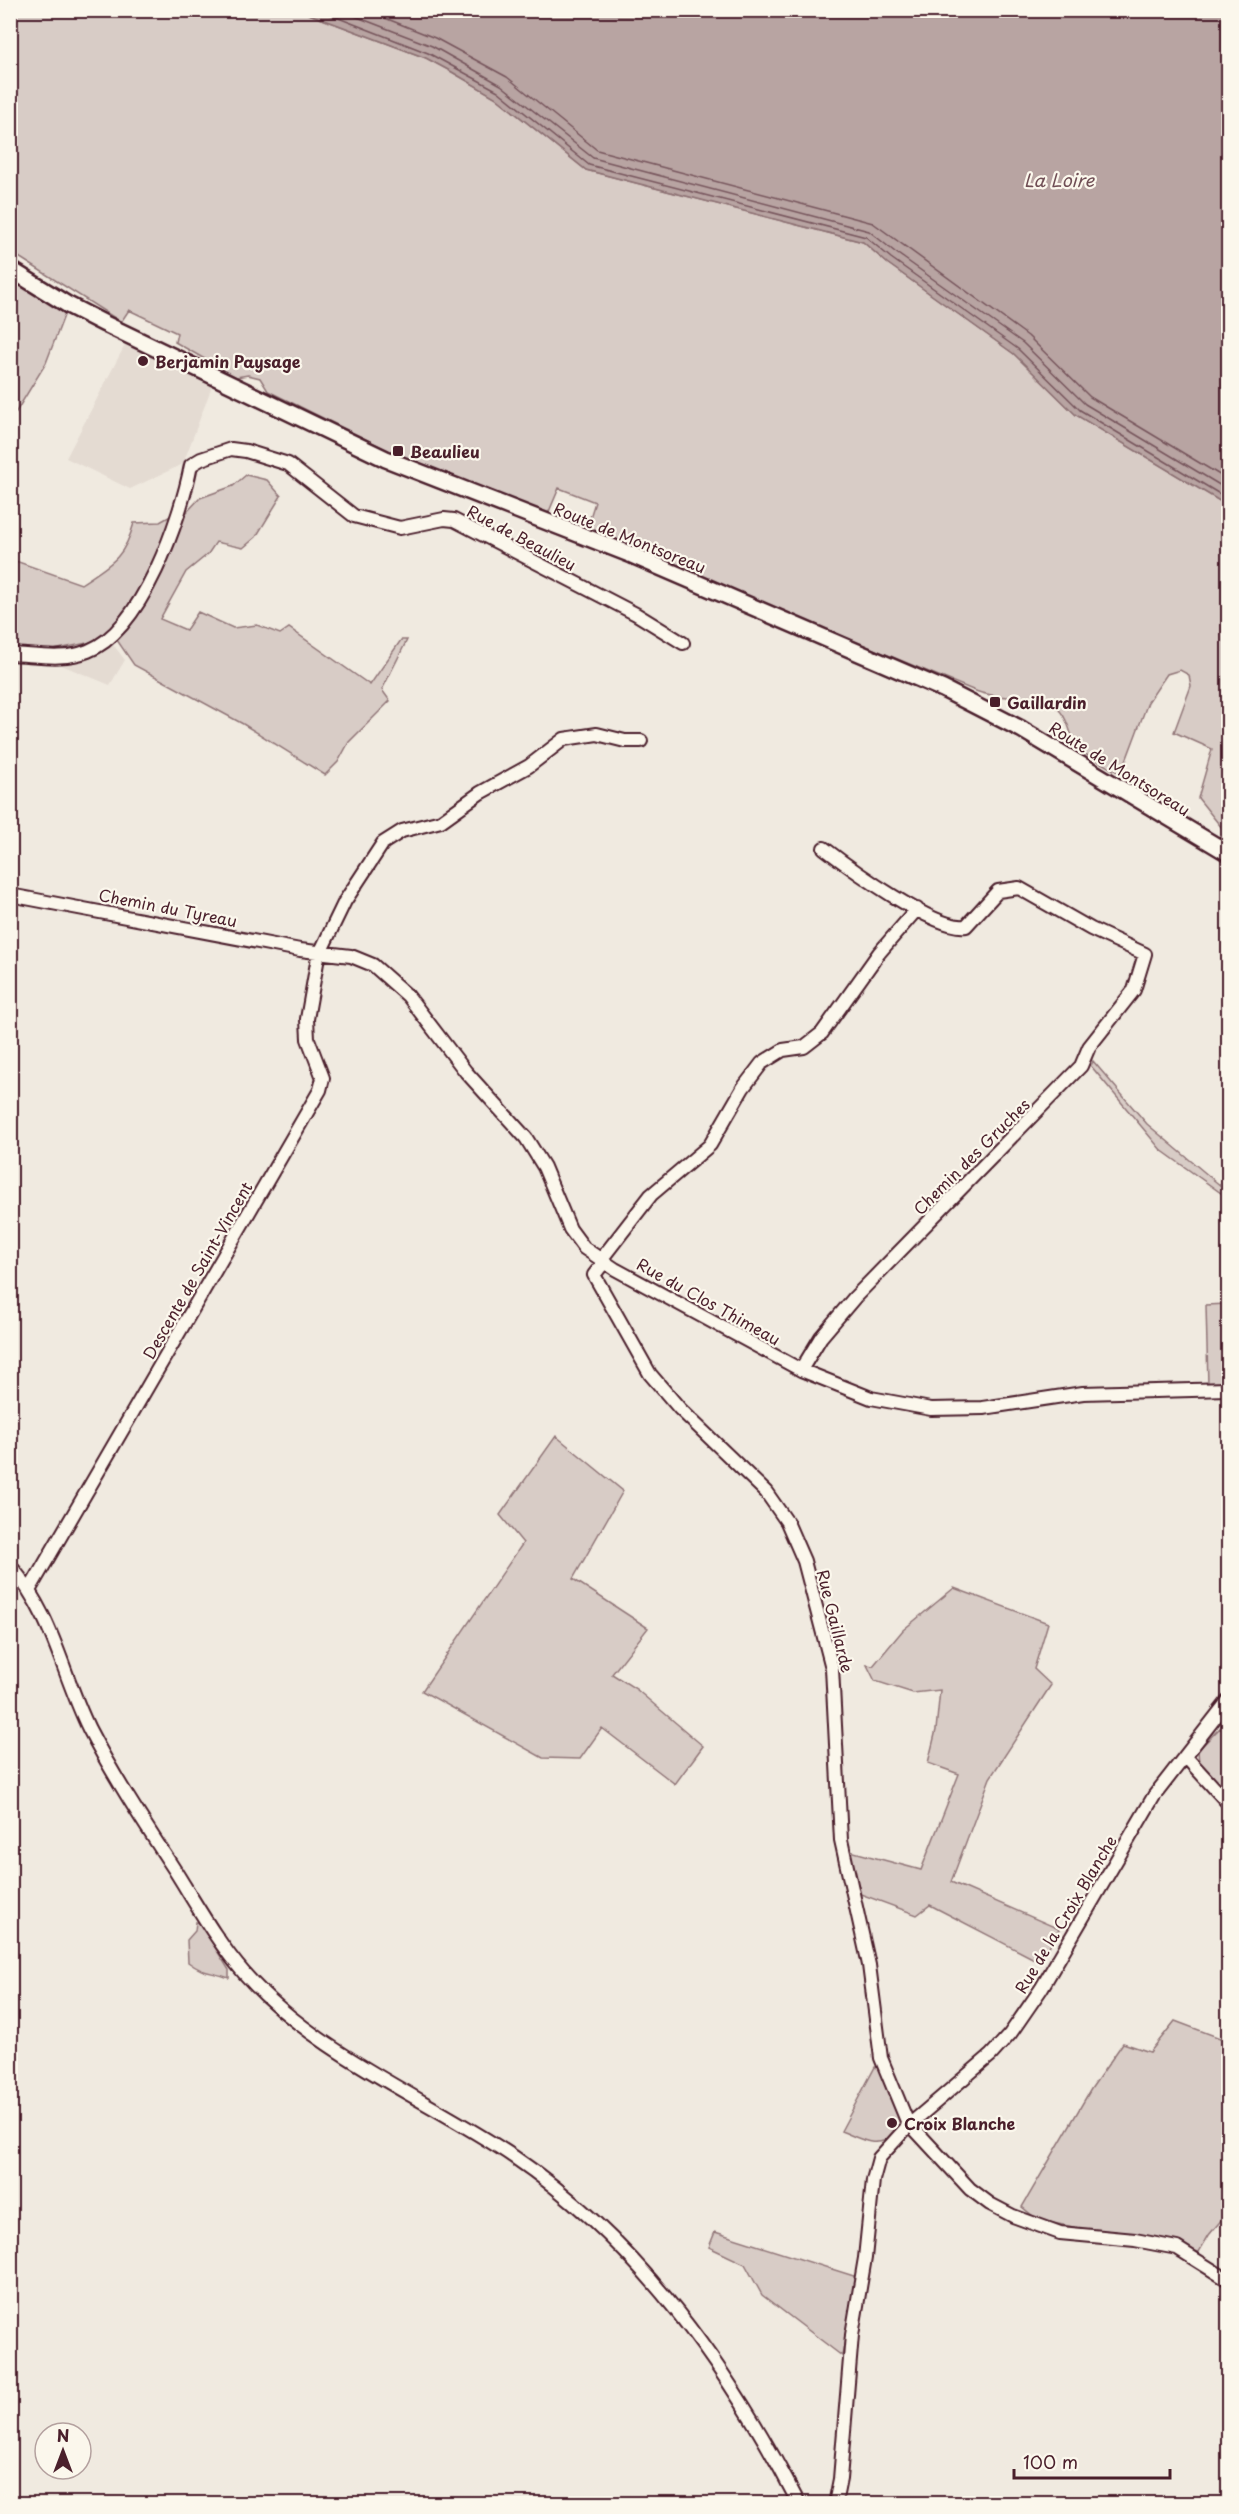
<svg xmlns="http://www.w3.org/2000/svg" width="1239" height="2514" viewBox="0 0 1239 2514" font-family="'Playpen Sans',sans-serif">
<rect width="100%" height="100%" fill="#f0eae0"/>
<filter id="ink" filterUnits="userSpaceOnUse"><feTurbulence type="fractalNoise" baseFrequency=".0167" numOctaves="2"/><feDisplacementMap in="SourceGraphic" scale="12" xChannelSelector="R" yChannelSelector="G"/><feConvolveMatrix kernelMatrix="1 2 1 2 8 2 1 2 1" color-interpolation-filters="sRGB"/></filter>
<g filter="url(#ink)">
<!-- built -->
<path fill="#e4dbd2" d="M125,345L212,386L183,464L130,489L66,458Z
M109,643L115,647L125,660L110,685L54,662Z"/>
<!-- green -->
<path fill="#d8ccc6" stroke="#917678" stroke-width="1.5" d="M10,11H301L426,58L452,72L495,97L586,170L863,242L887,263L1014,354L1076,415L1228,506V830L1222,828L1198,798L1212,749L1174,732L1191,686L1189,675L1180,670L1167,674L1148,702L1121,774L1076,749C1071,735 1067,713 1053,705C1032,694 1000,701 973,690C844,637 715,583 587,527L595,502L559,488L548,514L402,457L268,391L260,378L248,375L236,377L175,342L177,333L129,310L121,322L11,252Z
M11,277L65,313L46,363L11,420Z
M246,475L267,480L281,496L256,537L243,548L216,542L208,554L186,572L160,619L186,630L198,612L233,628L257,625L280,634L289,628L370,685L401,640H407L382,690L390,701L349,742L338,762L325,775L243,724L134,665L115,637L49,651L11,648L10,559L81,584C111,564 124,559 134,523L160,522L174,514H185L200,498L233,486Z
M1093,1061L1147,1124L1228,1192V1198L1161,1150L1091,1066Z
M1228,1304V1385H1208L1206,1305Z
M556,1436L623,1491L573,1579L648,1628L612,1674L636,1689L703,1746L675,1784L602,1728L580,1759L543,1758L422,1691L523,1543L500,1515Z
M954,1588L1048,1623L1034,1669L1051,1685L990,1778L951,1882L1059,1929L1040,1962L930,1905L917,1915L855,1892L843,1849L921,1870L959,1774L928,1763L936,1730L940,1690L913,1693L875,1681L867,1665L873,1666L903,1630Z
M1220,1728L1228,1733V1796L1199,1764L1198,1750Z
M196,1922L200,1923L229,1970V1978C211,1971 205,1975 188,1962L187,1940L195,1931Z
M1175,2021L1228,2041V2212L1209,2235L1199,2252L1038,2220L1022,2207L1091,2089L1123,2043L1150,2052Z
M875,2067H879L900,2118C900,2126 898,2128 893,2134C878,2151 859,2138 841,2131Z
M715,2232L857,2277L842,2356L762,2295L745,2264L709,2247Z"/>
<!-- water -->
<path fill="#b8a4a2" stroke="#8c6f72" stroke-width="1.5" d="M301,11H1228V506L1076,415L1014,354L887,263L863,242L586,170L495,97L452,72L426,58Z"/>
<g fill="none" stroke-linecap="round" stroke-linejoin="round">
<!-- shore -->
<path stroke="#76545b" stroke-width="1.5" d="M318,10L428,53L498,91L589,165L866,237L891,258L1018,349L1080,410L1228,499
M339,10L432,46L501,85L593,158L869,231L895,252L1023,343L1085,404L1228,490
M365,10L435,38L507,77L597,150L873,223L1028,336L1090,397L1228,480"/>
<defs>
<path id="minor" d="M10,654C37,655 62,661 88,651C142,630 181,518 191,465L201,459L231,449L246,451L288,464L354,516L400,528L444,519L454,520L636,614L683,643
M10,895L300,950L351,956L373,965L408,996L466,1072L526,1138L544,1167L570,1229L584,1248L615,1269L801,1370L871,1398L931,1409L983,1408L1083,1393L1228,1389
M917,909L879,953L822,1033L804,1047L783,1050L762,1063L743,1088L710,1145L651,1195L603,1257L601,1266L594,1275L650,1374L680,1409L766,1492L787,1522L804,1561L832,1668L841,1840L869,1965L881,2058L907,2121L970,2189L990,2204L1013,2216L1060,2233L1135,2240L1177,2248L1228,2280
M801,1370L821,1337L855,1297L1081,1066L1089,1047L1134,990L1145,954L1091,929L1019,888L998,891L966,926C936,931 850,868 824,848
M10,1565C55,1619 60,1669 89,1729C114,1777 144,1823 174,1869C196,1904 217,1942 244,1973C313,2052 428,2099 514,2157C640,2243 730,2370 799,2504
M30,1589L320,1090L323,1078L308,1039L307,1019L318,957L345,901L383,843L402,831L441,821L480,793L529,766L564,739L597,734L625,741H641
M1185,1756L1228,1803
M835,2504L840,2479L852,2335L865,2258L873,2180L879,2158L909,2125L991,2055L1010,2034L1041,1989L1154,1796L1228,1701"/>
<path id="major" d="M10,269L68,305L105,324L386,459L632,555L943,689L1021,729L1228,853"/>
</defs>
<!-- minor casing -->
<use href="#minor" stroke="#4a1f2b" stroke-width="16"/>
<!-- major casing -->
<use href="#major" stroke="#4a1f2b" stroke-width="20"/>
<!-- minor -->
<use href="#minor" stroke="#fbf7ec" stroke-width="12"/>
<!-- major -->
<use href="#major" stroke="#fbf7ec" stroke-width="15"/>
</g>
</g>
<!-- markers -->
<g fill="#4a1f2b" stroke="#fbf7ec" stroke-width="2">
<circle cx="143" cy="361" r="6"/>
<rect x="392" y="445" width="12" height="12" rx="3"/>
<rect x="989" y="696" width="12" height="12" rx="3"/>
<circle cx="892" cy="2123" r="6"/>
</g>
<g text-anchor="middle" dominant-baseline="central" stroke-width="4.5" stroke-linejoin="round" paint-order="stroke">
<!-- poi labels -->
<g font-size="16" font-weight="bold" fill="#4a1f2b" stroke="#fbf7ec" text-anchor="start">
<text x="155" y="361">Berjamin Paysage</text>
<text x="410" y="451">Beaulieu</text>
<text x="1007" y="702">Gaillardin</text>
<text x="904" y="2123">Croix Blanche</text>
</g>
<!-- street labels -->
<g font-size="16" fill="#4a1f2b" stroke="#fbf7ec">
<text transform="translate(522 537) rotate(28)">Rue de Beaulieu</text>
<text transform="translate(630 537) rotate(22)">Route de Montsoreau</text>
<text transform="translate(1120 768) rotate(32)">Route de Montsoreau</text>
<text transform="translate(168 907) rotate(11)">Chemin du Tyreau</text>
<text transform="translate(971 1156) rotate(-45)">Chemin des Gruches</text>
<text transform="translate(197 1270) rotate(-60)">Descente de Saint-Vincent</text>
<text transform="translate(709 1301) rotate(29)">Rue du Clos Thimeau</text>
<text transform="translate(836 1621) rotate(76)">Rue Gaillarde</text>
<text transform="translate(1065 1914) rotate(-59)">Rue de la Croix Blanche</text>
</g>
<!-- water labels -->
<g font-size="18" font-style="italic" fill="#704e55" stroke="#fbf7ec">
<text x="1059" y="179">La Loire</text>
</g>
</g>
<!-- margin -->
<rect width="1239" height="2514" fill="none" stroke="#fbf7ec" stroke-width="36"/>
<rect x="18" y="18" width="1203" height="2478" fill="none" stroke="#4a1f2b" stroke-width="2" filter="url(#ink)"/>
<!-- north arrow -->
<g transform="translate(63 2451)"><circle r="28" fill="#fbf7ec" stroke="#b4a19f" stroke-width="1.5"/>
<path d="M0-4.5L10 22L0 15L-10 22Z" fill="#4a1f2b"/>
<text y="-9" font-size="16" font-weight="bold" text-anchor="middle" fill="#4a1f2b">N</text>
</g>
<!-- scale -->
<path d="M1014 2469v9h156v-9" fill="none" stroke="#4a1f2b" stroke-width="3"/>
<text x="1023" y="2469" font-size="18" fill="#4a1f2b" stroke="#fbf7ec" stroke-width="4.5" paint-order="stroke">100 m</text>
</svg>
